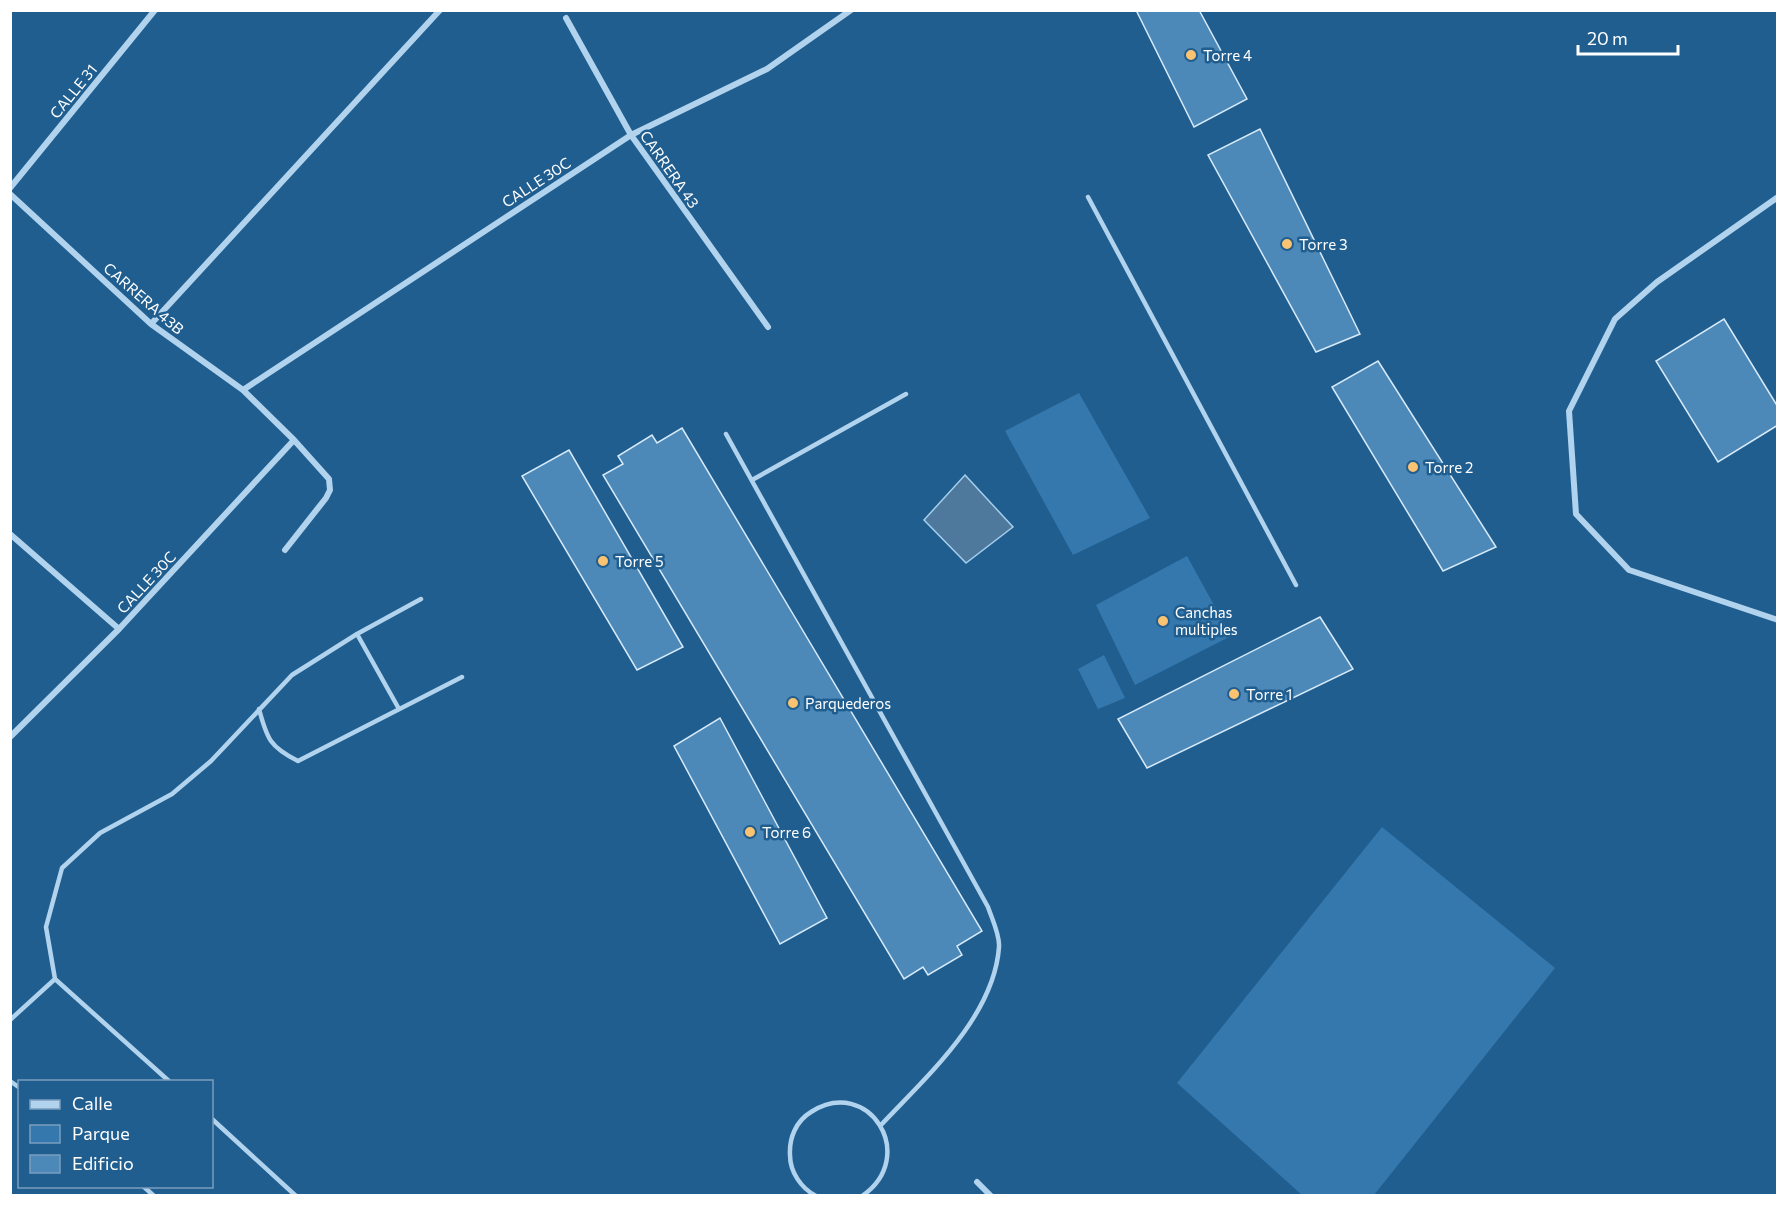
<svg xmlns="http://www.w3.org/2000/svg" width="1788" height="1206" viewBox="0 0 1788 1206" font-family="Commissioner,sans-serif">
<rect width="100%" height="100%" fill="#205e90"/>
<!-- green -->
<path fill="#3478ad" d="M1079,393L1150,518L1073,555L1005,431Z
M1187,556L1231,636L1135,685L1096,605Z
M1104,655L1125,698L1098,709L1078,669Z
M1382,827L1555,968L1374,1195H1302L1177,1083Z"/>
<!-- water -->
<path fill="#4f799c" stroke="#a4cfee" stroke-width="1.5" d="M965,475L1013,527L966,563L924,520Z"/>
<!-- building -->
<path fill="#4d89b8" stroke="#d6eaf9" stroke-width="1.5" d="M1136,10H1199L1247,99L1194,127Z
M1260,129L1360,334L1316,352L1208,155Z
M1724,319L1778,407V425L1718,462L1656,361Z
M1378,361L1496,547L1443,571L1332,387Z
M682,428L982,931L957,946L962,955L928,975L923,967L904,979L603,475L623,464L618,456L652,435L657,443Z
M569,450L683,647L637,670L522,476Z
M1320,617L1353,669L1147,768L1118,719Z
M720,718L827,918L780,944L674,746Z"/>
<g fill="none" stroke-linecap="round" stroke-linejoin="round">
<!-- service -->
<path stroke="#b1d3ed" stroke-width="4.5" d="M1088,197L1296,585
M726,434L988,907C992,919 1000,935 999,947C994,1017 926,1077 881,1125
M752,480L906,394
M357,634L399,709
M259,709C267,739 270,747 298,761L462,677
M10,1020L55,979
M10,1081L20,1088
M170,1082L55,979L46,927L62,868L100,833L172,794L211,761L292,675L357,634L421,599
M212,1119L296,1196
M143,1186L154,1196
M816,1196C801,1188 790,1172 790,1155C789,1138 796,1121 811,1112C868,1075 920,1156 862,1196"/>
<!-- minor -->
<path stroke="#b1d3ed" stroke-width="6" d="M566,18L631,135L768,327
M10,188L155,10
M10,194L151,324L243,390L294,440L329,479L330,490L326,498L285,550
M1778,197L1657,282L1615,319L1569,411L1576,514L1629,570L1778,620
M151,324L440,10
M243,390L631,135L767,69L851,10
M10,534L119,629
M10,737L119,629L294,440
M977,1182L991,1196"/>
</g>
<!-- markers -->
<g fill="#fac372" stroke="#205e90" stroke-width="2">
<circle cx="1191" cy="55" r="6"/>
<circle cx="1287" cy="244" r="6"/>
<circle cx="1413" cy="467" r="6"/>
<circle cx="603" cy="561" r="6"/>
<circle cx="1163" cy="621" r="6"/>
<circle cx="1234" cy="694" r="6"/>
<circle cx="793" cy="703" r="6"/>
<circle cx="750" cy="832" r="6"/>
</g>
<g text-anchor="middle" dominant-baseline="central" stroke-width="5" stroke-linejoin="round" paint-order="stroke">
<!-- poi labels -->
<g font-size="15" fill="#fff" stroke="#205e90" text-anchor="start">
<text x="1203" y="55">Torre 4</text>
<text x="1299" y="244">Torre 3</text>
<text x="1425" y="467">Torre 2</text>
<text x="615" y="561">Torre 5</text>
<text x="1175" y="612">Canchas<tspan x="1175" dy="17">multiples</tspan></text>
<text x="1246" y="694">Torre 1</text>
<text x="805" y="703">Parquederos</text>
<text x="762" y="832">Torre 6</text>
</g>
<!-- street labels -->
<g font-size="15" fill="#fff" stroke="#205e90">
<text transform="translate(73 91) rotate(-51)">CALLE 31</text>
<text transform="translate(670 169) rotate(55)">CARRERA 43</text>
<text transform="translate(536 182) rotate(-33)">CALLE 30C</text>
<text transform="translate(144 298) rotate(41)">CARRERA 43B</text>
<text transform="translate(146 582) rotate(-47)">CALLE 30C</text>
</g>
</g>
<!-- border -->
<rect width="1788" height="1206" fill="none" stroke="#ffffff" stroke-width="24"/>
<!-- legend -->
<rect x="18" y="1080" width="195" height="108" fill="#205e90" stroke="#799ebc" stroke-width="1.5"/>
<rect x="30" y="1100" width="30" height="9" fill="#b1d3ed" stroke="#799ebc" stroke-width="1.5"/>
<text x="72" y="1110" font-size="18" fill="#ffffff">Calle</text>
<rect x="30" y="1125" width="30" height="18" fill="#3478ad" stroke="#799ebc" stroke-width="1.5"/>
<text x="72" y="1140" font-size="18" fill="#ffffff">Parque</text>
<rect x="30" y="1155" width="30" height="18" fill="#4d89b8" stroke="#799ebc" stroke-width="1.5"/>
<text x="72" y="1170" font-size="18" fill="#ffffff">Edificio</text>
<!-- scale -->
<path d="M1578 45v9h100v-9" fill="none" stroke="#ffffff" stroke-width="3"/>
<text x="1587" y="45" font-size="18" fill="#ffffff" stroke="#205e90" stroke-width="4.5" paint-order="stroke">20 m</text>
</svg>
